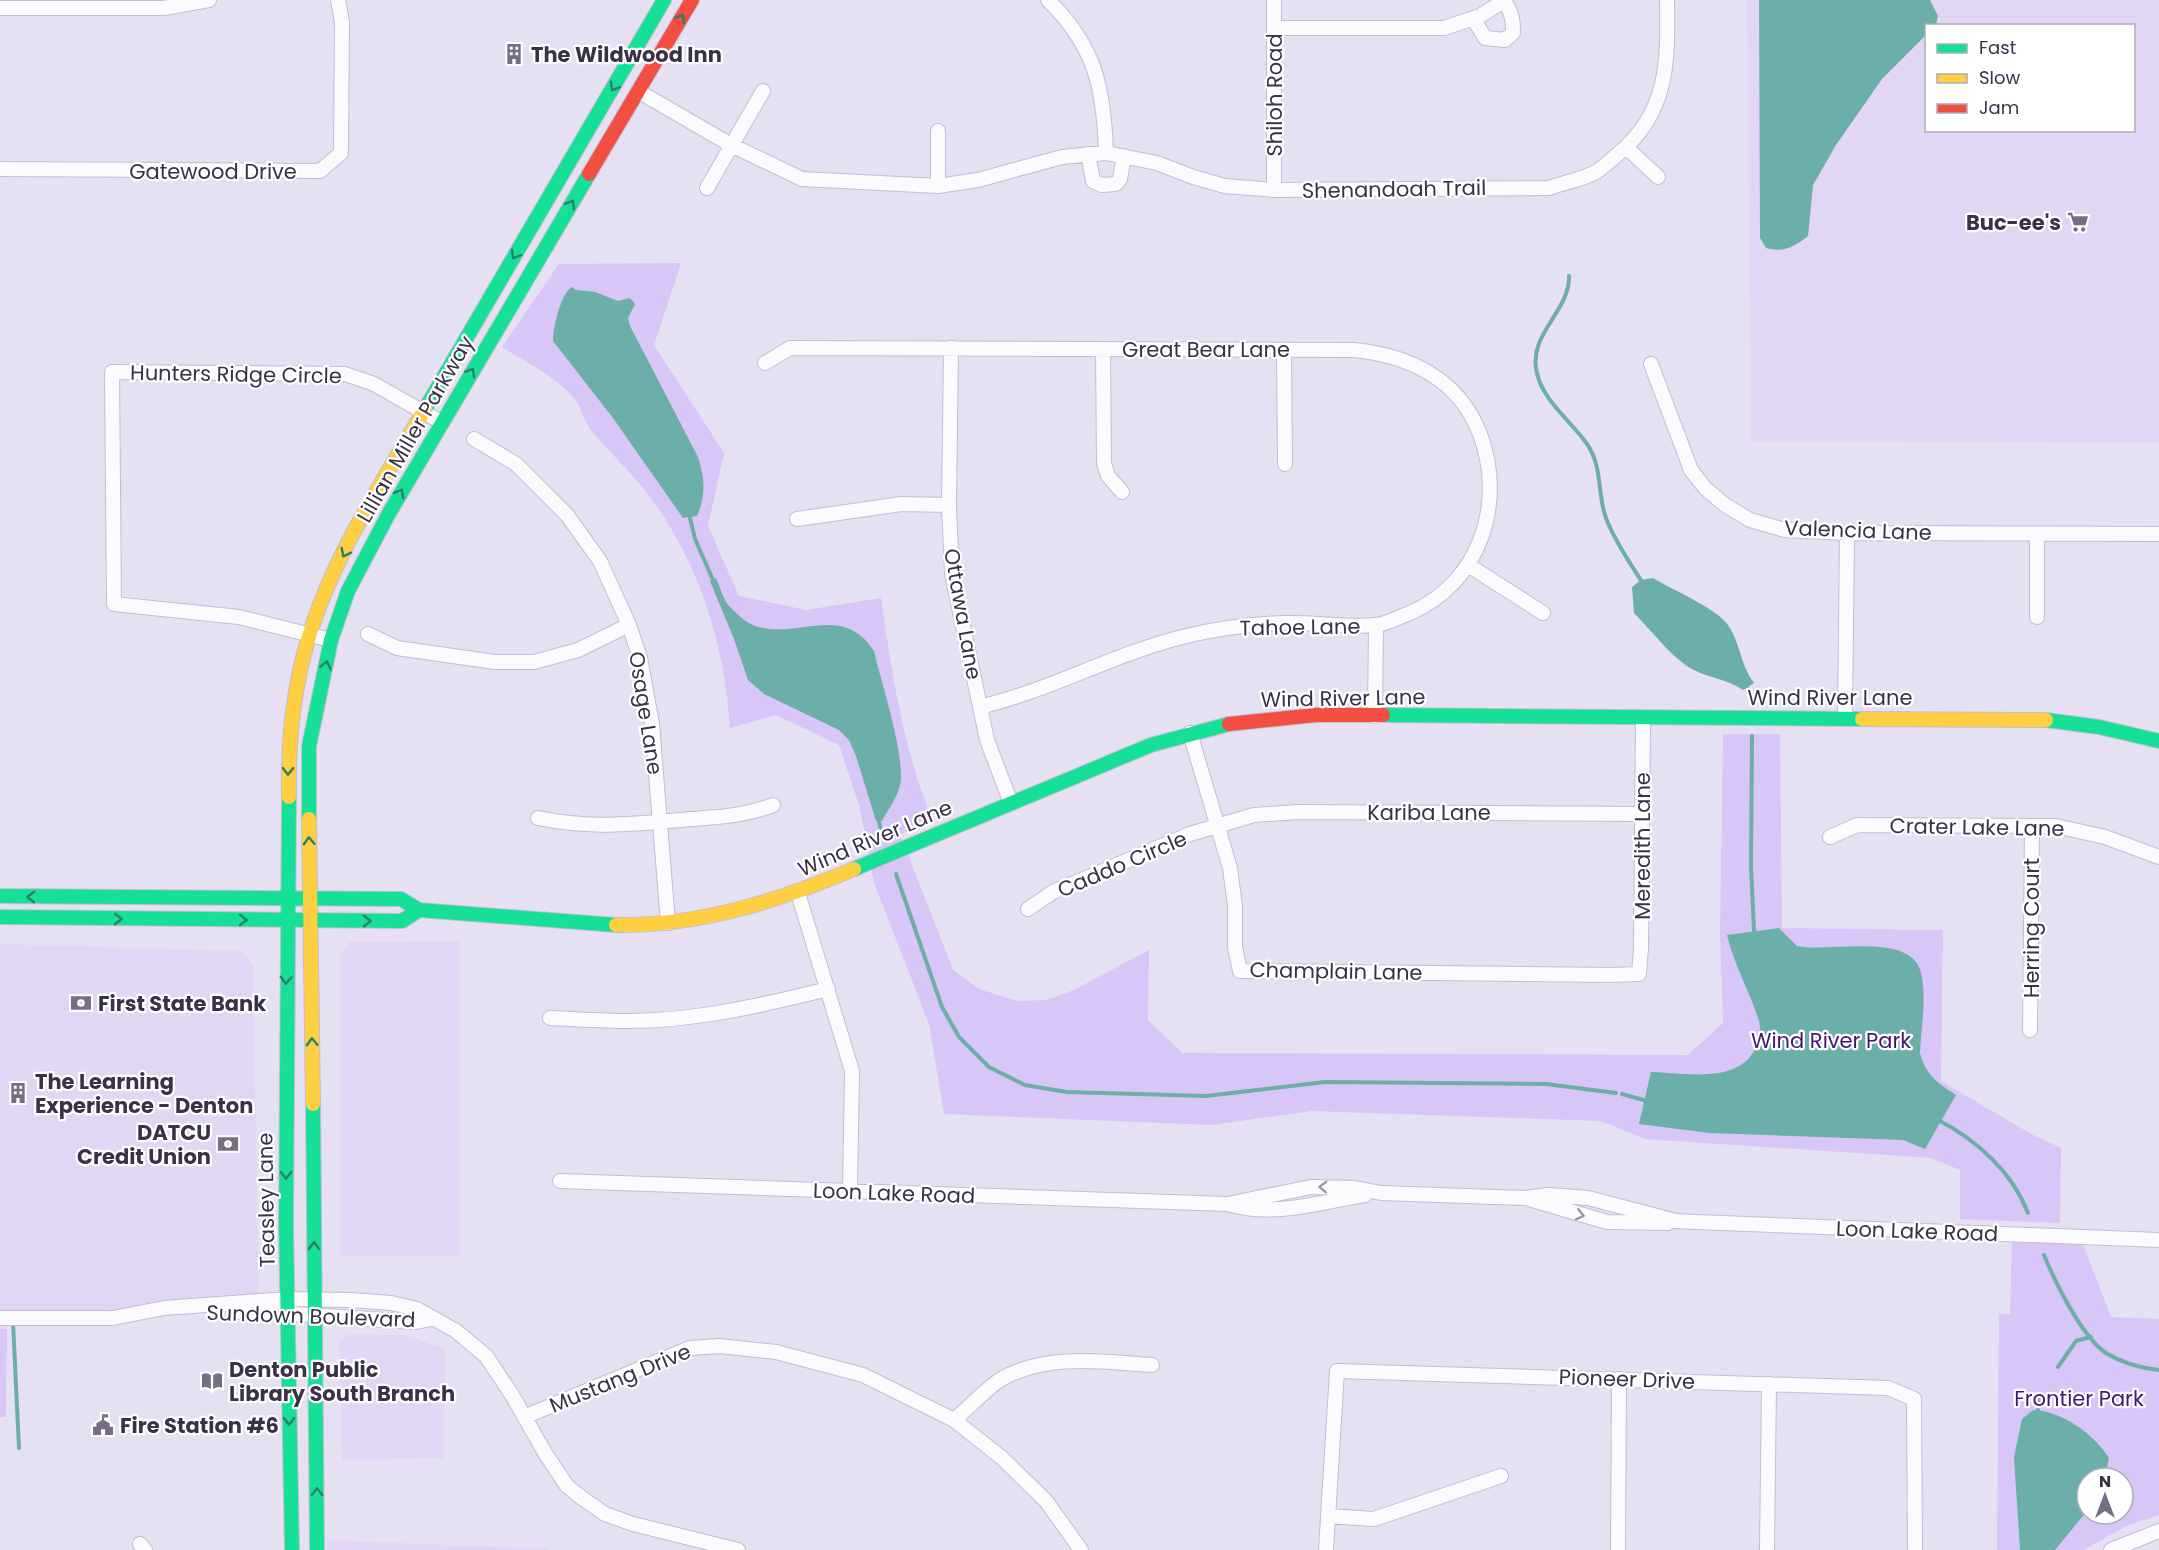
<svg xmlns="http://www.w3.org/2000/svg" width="2159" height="1550" viewBox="0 0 2159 1550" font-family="Poppins,sans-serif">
<rect width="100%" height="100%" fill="#e6e0f3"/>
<!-- built -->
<path fill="#e1d7f5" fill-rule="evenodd" d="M1747,0H2159V443L1751,441ZM1926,26H2134V130H1926Z
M460,941V1256H340V954L349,942Z
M0,944L242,951L253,965L259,1294L106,1310H1L6,1417H0Z
M346,1335H408L445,1350L444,1458L342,1460L339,1342Z
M327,1540L548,1549L550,1550H327Z"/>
<!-- green -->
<path fill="#d7c6f7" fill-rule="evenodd" d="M681,263L654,345L724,453L708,526L739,596L806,610L881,598C892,673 903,750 933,821L900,834L953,970L979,989L1017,1001L1047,1000L1074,990L1149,950L1148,1020L1182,1053L1688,1055L1723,1023L1720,934L1723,734H1780L1782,928L1943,930L1941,1081L2031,1134L2061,1148L2060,1223L1960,1219V1170L1931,1158L1645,1139L1601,1121L1312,1111L1212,1125L944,1114L929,1024L874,883L860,808L839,745L776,715L730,728C725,645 699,562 648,494C631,472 611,454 593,433C584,422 582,407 573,397C555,376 525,362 502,347L559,264Z
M2012,1241L2083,1244L2111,1317L2159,1319V1515L2126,1526L2084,1550H1997L1999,1314H2010ZM2087,1478H2123V1514H2087Z
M0,1329H7L6,1417H0Z"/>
<!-- water -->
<path fill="#6cafa9" d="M1759,0H1930L1938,16L1936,25L1926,26V35L1882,79L1836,145L1813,185L1808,236C1794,247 1784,253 1766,248L1760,238Z
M572,287L576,290L595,292L618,301L630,298L635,304L628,318L630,326L698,457C705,479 706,495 697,516L683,518L613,418L553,341C553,327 561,293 572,287Z
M716,578C720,587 724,601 730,607C736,613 746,623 755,626C799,640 842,602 874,651C882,685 902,745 901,779C900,794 889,808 882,821H876L856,756L849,740L839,730L764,694L748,680L734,639L710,581Z
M1653,578C1672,590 1720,609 1730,628C1741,647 1740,663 1754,683L1743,690C1726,678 1705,678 1687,666C1668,653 1651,630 1634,613L1632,587L1641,580Z
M1779,928L1797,946C1829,953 1912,931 1921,973C1927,998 1921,1028 1920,1053C1926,1076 1938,1083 1956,1095L1925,1149L1903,1140L1710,1133L1639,1124L1651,1072C1686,1073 1743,1085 1757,1044C1759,1037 1761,1028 1759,1021C1750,992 1734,965 1727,935Z
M2033,1410C2062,1411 2094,1434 2109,1458L2105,1478H2087V1511L2055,1550H2020L2014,1457L2022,1419Z"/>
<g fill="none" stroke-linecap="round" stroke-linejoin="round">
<!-- stream -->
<path stroke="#6cafa9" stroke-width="4" d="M1569,276C1570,312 1527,334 1537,373C1543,401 1571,421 1587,444C1603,467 1597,494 1606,518C1614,540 1630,563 1642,582
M690,518L695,539L713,580
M1745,684L1753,698
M1752,736L1751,866L1754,931L1756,936
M879,822L883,838
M896,874L942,1007L959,1037L989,1067L1025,1085L1067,1092L1206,1096L1325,1082L1546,1084L1616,1093
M1622,1094L1647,1101
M1938,1120C1977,1140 2012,1172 2028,1213
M2044,1255C2055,1282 2082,1337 2106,1353C2122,1363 2141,1368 2159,1370
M13,1322L19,1448
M2058,1367L2076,1341L2091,1337
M2038,1410L2039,1400"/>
<defs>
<path id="street" d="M1048,0C1096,47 1104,89 1106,153
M1274,0V190
M0,8H164L209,0
M1473,18L1485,38L1505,40L1513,33C1513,20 1512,12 1504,1
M1274,28H1444L1480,16L1505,0
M638,91L731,145L802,179L938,186L978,180L1062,157L1106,153L1157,163L1193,177L1225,186L1274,190L1549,188C1565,182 1581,180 1596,172C1604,167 1611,160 1618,154C1669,112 1668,61 1667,0
M938,131V186
M1626,147L1658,177
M1088,154L1093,181L1102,185L1116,184L1120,179L1124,156
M0,169L320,171L341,153L342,22L338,0
M707,188L763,91
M951,348L949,505L952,574L987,740L1011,803
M1103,349L1104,463L1108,476L1122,492
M1284,350L1285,464
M765,363L790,348L1355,350C1410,356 1459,379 1480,434C1506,503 1480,583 1410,613C1399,617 1387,624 1376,625C1346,628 1315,622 1285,623C1251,624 1214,629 1182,637C1112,655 1050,690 980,707
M1651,364L1691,470L1705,488L1725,505L1750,520L1785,530L1847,533L2159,534
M474,439L516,464L567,515L600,561L629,625L640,658L652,724L668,923
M797,519L901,504L949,505
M1468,565L1543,613
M2037,617V535
M368,634L397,648L495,662H534L578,650L629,625
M331,640L239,617L114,604L112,372L345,374L374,384L441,422
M1375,716L1376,625
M1845,718L1847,533
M1190,733L1230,868L1235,906V947L1240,971L1611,975L1639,974L1641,948L1643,718
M538,818C591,829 628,824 681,820C713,817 743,817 773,805
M1830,837L1857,825L2056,826L2105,837L2159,857
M798,893L852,1071L850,1191
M1028,909L1053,892L1190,834L1254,815L1298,812L1643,814
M550,1018C576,1019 602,1021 628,1021C696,1021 763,1005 828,989
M2030,1030L2032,826
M560,1181L1228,1204C1274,1218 1320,1202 1365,1195
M1529,1199L1607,1222L1668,1223
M1228,1204L1311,1187L1355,1188L1381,1193L1524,1198L1549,1195L1588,1198L1676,1221L1695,1222L2159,1240
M233,1312H266L414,1322L431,1319
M0,1318H113L164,1308L289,1299L351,1300L391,1303L417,1309L456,1331L486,1356L512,1395L545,1453L567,1486L582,1498L605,1514L633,1524L738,1550
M524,1417L690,1348L719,1346L776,1352L863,1375L954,1420L1002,1458L1046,1501L1081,1550
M954,1420C970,1407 986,1388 1003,1378C1049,1353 1103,1362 1152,1365
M1328,1516L1374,1519L1501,1476
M140,1544L145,1550
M1326,1550L1337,1371L1888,1388L1914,1399L1915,1550
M1618,1550L1619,1379
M1767,1550L1769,1384
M2111,1550L2159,1531"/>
<path id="fast" d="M425,409L664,0
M1383,715L1862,719
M2046,720L2099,727L2159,741
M289,797L286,1226L292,1550
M309,819V746L331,640L348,591L388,515L589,174
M854,869L1151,745L1229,724
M0,896L401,899L419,910L616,925
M0,917L402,921L419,910
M313,1104L317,1550"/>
<path id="slow" d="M1862,719L2046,720
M289,797C288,755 291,712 300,671C320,576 377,491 425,409
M309,819L313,1104
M616,925C700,926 778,901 854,869"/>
<path id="jam" d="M589,174L692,0
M1229,724L1316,715H1383"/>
</defs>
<!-- street casing -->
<use href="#street" stroke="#c4bdd1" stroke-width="16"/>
<!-- fast casing -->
<use href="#fast" stroke="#c4bdd1" stroke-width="16"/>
<!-- slow casing -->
<use href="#slow" stroke="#c4bdd1" stroke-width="16"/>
<!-- jam casing -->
<use href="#jam" stroke="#c4bdd1" stroke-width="16"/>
<!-- street -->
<use href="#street" stroke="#fbfafd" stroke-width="14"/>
<!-- fast -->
<use href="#fast" stroke="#16e098" stroke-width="14"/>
<!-- slow -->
<use href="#slow" stroke="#ffcf43" stroke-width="14"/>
<!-- jam -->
<use href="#jam" stroke="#f24e42" stroke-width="14"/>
</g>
<!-- one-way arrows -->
<defs><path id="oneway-chevron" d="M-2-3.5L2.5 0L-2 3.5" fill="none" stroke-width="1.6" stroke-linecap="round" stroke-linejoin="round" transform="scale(1.5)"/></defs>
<g stroke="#29806c">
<use href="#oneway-chevron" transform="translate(681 18) rotate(-59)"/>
<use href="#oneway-chevron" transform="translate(614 87) rotate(120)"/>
<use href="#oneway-chevron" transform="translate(571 204) rotate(-59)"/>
<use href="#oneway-chevron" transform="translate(515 255) rotate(120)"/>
<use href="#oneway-chevron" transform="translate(471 372) rotate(-59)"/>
<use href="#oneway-chevron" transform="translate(400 493) rotate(-60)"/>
<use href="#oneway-chevron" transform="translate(345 553) rotate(117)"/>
<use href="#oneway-chevron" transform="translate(326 665) rotate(-78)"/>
<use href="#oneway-chevron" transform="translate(288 771) rotate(91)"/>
<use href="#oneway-chevron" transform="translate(309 841) rotate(-92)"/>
<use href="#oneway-chevron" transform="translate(31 897) rotate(-179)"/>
<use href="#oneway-chevron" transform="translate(118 919) rotate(1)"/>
<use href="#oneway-chevron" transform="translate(243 920) rotate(1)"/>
<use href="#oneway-chevron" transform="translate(367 921)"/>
<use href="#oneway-chevron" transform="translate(286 980) rotate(92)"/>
<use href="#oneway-chevron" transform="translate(312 1042) rotate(-92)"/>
<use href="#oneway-chevron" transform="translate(286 1175) rotate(89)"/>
<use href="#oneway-chevron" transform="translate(314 1246) rotate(-91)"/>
<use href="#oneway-chevron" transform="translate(289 1421) rotate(90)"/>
<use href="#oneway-chevron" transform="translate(317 1492) rotate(-91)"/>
</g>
<g stroke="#9a96a2">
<use href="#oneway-chevron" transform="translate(1323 1187) rotate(-178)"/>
<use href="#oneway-chevron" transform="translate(1580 1215) rotate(13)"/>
</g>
<!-- icons -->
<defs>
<symbol id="building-bare" viewBox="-9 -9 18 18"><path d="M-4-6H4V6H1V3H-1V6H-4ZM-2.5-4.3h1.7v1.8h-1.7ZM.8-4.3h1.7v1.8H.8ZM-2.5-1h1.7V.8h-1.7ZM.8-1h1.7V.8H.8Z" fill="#766e84" stroke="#fff" stroke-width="2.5" paint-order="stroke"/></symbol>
<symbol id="supermarket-bare" viewBox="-9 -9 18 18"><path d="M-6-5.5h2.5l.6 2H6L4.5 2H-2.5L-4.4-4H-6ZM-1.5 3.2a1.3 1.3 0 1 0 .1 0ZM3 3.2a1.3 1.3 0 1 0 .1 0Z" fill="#766e84" stroke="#fff" stroke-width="2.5" paint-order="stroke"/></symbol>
<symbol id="bank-bare" viewBox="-9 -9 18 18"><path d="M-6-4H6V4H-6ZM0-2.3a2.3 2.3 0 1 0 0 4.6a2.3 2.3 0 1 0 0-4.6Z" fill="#766e84" stroke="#fff" stroke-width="2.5" paint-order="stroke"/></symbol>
<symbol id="library-bare" viewBox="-9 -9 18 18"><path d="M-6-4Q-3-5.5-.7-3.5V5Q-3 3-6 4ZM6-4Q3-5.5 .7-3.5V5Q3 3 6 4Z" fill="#766e84" stroke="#fff" stroke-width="2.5" paint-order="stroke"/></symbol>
<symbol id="civic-bare" viewBox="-9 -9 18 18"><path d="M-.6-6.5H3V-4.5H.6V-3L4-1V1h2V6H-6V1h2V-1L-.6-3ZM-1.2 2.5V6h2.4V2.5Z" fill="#766e84" stroke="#fff" stroke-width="2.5" paint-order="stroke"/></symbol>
</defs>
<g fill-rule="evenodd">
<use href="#building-bare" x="499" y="39" width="30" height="30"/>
<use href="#supermarket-bare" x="2063" y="207" width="30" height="30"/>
<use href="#bank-bare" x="66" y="988" width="30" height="30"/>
<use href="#building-bare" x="3" y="1078" width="30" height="30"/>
<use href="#bank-bare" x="213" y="1129" width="30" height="30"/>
<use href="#library-bare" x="197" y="1366" width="30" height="30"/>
<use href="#civic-bare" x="88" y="1410" width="30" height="30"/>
</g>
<g text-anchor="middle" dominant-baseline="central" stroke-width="4.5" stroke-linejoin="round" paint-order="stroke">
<!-- poi labels -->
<g font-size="21" font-weight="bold" fill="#393148" stroke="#fff" text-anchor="start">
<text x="531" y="54">The Wildwood Inn</text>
<text x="2061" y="222" text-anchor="end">Buc-ee's</text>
<text x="98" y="1003">First State Bank</text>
<text x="35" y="1081">The Learning<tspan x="35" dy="24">Experience - Denton</tspan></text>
<text x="211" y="1132" text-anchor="end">DATCU<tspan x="211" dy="24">Credit Union</tspan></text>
<text x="229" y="1369">Denton Public<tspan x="229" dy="24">Library South Branch</tspan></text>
<text x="120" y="1425">Fire Station #6</text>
</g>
<!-- street labels -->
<g font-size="21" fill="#393148" stroke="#fff">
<text transform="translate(1274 95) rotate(-90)">Shiloh Road</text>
<text x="213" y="171">Gatewood Drive</text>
<text transform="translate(1394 189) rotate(-1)">Shenandoah Trail</text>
<text x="1206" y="349">Great Bear Lane</text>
<text transform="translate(236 374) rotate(1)">Hunters Ridge Circle</text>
<text transform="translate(415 429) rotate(-60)">Lillian Miller Parkway</text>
<text transform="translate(1858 530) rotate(2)">Valencia Lane</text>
<text transform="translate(963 614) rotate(80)">Ottawa Lane</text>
<text transform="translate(1300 627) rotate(-1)">Tahoe Lane</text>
<text x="1830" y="697">Wind River Lane</text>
<text transform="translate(1343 698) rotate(-1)">Wind River Lane</text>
<text transform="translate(646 713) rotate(81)">Osage Lane</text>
<text x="1429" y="812">Kariba Lane</text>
<text transform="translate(1977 827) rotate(1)">Crater Lake Lane</text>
<text transform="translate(875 838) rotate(-23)">Wind River Lane</text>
<text transform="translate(1642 846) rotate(-90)">Meredith Lane</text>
<text transform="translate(1122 864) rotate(-23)">Caddo Circle</text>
<text transform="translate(2031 928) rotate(-90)">Herring Court</text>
<text transform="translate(1336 971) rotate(1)">Champlain Lane</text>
<text transform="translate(894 1193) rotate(2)">Loon Lake Road</text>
<text transform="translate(266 1200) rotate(-91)">Teasley Lane</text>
<text transform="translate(1917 1231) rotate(2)">Loon Lake Road</text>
<text transform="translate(311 1316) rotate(2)">Sundown Boulevard</text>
<text transform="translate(620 1378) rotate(-22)">Mustang Drive</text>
<text transform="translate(1627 1379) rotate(2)">Pioneer Drive</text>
</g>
<!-- park labels -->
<g font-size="21" fill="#431674" stroke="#fff">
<text x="1831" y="1040">Wind River Park</text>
<text x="2079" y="1398">Frontier Park</text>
</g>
</g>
<!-- legend -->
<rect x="1925" y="24" width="210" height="108" fill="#ffffff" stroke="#b0adb6" stroke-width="1.5"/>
<rect x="1937" y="44" width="30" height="9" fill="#16e098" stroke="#b0adb6" stroke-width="1.5"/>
<text x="1979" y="54" font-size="18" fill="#393148">Fast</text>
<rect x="1937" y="74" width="30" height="9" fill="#ffcf43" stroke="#b0adb6" stroke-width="1.5"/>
<text x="1979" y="84" font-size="18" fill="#393148">Slow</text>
<rect x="1937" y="104" width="30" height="9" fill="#f24e42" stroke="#b0adb6" stroke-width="1.5"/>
<text x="1979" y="114" font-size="18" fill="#393148">Jam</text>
<!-- north arrow -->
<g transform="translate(2105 1496)"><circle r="28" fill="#ffffff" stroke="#b0adb6" stroke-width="1.5"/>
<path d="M0-4.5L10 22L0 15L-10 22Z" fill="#766e84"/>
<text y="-9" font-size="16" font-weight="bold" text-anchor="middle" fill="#393148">N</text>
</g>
</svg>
